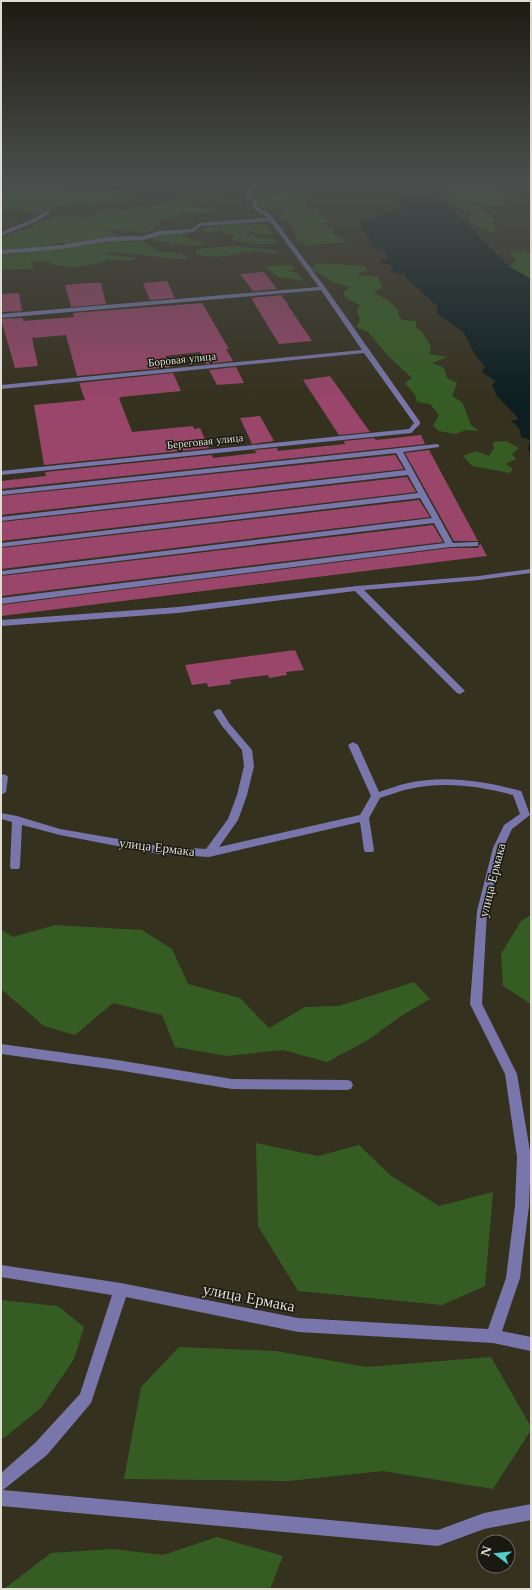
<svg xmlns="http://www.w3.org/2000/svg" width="532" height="1590" viewBox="0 0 532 1590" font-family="'Libre Baskerville',serif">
<rect width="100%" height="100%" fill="#35311f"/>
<!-- green -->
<path fill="#355d23" d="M1,180H215L217,183L197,186L187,185L168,189L153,188L141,189L52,180L62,184L122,190C127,194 134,193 138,197H114L116,201L107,202L100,201L93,205L79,202L63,206L50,205L60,210L49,211L39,214L24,210H1Z
M437,180H521L524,182L531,183V191H514L506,189H494L511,195L515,200H504V205L494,206L476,202L472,204L474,206L487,207L480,209L491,214L495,220L491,223L498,228L491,232L480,228L468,220L471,213L459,208L449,200L452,199L445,197L447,194L439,193L443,190L436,188L440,186H450L439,184Z
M300,189L315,190C309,196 303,193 295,191L292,194L312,198L302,202L307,208L318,209L320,215L330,221L322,224L334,229L332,234L348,242L308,245L297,241C295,226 289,221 276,214L285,211C278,208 272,211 265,209C258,207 253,204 246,203L245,198Z
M193,196C207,195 221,196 233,204C224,205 222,203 214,201C204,199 195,201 186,204L189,208H210L220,214L212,211L196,214L188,213L179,214L175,217L159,220L160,224L153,228L155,230L140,234L138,231L104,230L116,234L115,238H124L126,235L138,237C143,243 151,244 157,251L181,253L189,258L178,259L111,252L106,254L137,258L129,261L108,259L101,263L78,267L53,265L50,262L31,261L34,269L1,270V253L16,254L25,250L54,249L67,244L60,242L50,245L1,251V239L13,233L32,227L40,221L56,217L72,216L85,218L95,216V213L109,209L127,211L131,208L164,204Z
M250,223L265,224L272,234L261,235L248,230L246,234L254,235L257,238L272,239L278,243C262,246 247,243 231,240L235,235L227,234L221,230L208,233L203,231L204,227Z
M163,233H181L190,239L207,243L192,246L184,244L173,245L167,242L154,241L151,237Z
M238,246L280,251L274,254L254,251L217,257L197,255L195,250L213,247Z
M524,250L531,255V279L510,267L516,260L509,252Z
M316,263L365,266L367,271L356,274L378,277L382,287L374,293L388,300L399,311L398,316L403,320L416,321V327L422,332L431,346L429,354L447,357L432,363L444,368L447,378L457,383L452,396L462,402L471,425L479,431L466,430L455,434L439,431L433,426L439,415L430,404L417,402L415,395L405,383L412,378L389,357L368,332L356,327L360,320L357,311L360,305L346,298L343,292L351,287C334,284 326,279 312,269Z
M291,265L295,269L289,271L297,273L304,281L279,277L264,267Z
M506,441L519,448L512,454L516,459L506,464L513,469L510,473L472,466L463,456L476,451L489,456L494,448L493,442Z
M531,915V1004L503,986L501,954L521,921Z
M55,925L142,930L172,949L188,984L240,998L269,1028L305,1007L339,1006L414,982L430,999L401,1016L368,1040L327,1062L283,1050L227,1056L175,1047L162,1015L113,1003L75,1035L44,1026L1,989V930L13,937Z
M256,1143L318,1156L359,1145L390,1175L439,1206L493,1192L485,1286L442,1305L298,1291L258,1226Z
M1,1300L58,1306L84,1327L74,1359L41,1408L4,1438H1Z
M179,1347L276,1351L367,1367L491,1357L531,1427V1430L493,1489L383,1471L289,1481L124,1479L141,1387Z
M217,1537L283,1556L270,1589H4L51,1553L112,1549L163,1555Z"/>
<!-- water -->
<path fill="#0c1e20" d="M411,180H429L427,184L431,189L510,267L531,279V455L528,449L530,440L521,437C521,429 517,425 511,421L519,419L497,396L492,385L495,381L482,372L485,367L474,353L464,333L437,313V306L406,278L405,274L390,272L393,268L391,265L382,263L380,260L388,258L386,252L369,245V238L360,228L362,222L385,213L406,208L401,202L388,194L395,188L411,182Z"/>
<!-- building -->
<path fill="#99466a" d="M264,272L277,289L253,291L240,274Z
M167,281L175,298L150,300L143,283Z
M87,283H101L106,304L71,307L65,285Z
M19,293L22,311L1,312V294Z
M281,295L288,304H287L312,341L279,344L251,298Z
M202,303L229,349H226L233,361L206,364L200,352L165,356L170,367L77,376L66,335L32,338L38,366L15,368L1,319L23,318V321L74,317L73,313Z
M236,367L244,383L217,385L209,370Z
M173,373L181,391L120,397L121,398H119L132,432L193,426L194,429L200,428L209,448L44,465L34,405L85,400L79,383Z
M330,376L370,432L339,435L303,380Z
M260,416L274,441L252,444L240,418Z
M421,435L425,444L1,489V481L46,476L45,472L212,455L213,458L256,453L255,450L277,448L278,451L345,444L344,441L374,438L376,440Z
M429,450L478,541H454L405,453Z
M395,455L404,469L1,515V496Z
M407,477L416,492L1,541V522Z
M419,500L430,517L1,569V548Z
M433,525L443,542L1,596V576Z
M480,543L487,556L1,616V605L450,548H478Z
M295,650L304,670L286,672L287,675L269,678L268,675L230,680L231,684L208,687L207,683L192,685L185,665Z"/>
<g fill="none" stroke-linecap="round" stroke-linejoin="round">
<!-- minor -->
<path fill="#7876ab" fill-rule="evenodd" d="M250,187L252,188L251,195L257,202V207L271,215L325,287L420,422V424L411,433L1,475V471L409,429L414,423L364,353L1,389V385L362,350L321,290L1,318V314L319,287L270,221L200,226L193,232L160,235L144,240L108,241L61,249L1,254V250L61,245L108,237L143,236L159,231L192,229L199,223L268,218L253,208V202L247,195L248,188Z
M47,211L50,213L49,214L35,222L1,236V232L31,220Z
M437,444L439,445V447L403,452L453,543L475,542H478V546L450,547L1,604V598L445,543L434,523L1,575V571L432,518L420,498L1,547V543L418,493L408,475L1,521V517L406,470L396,453L1,495V491Z
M531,569V573L479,580L364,590L465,691L460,694L457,693L355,591L178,613L1,626V620L178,607L357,586L479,576Z
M218,709L221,710L229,723L252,750L254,766L247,795L238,820L219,847L360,815L371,796L348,745L353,742L358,745L379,792C389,789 398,785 408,783C446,775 484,781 521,791L522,793L530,815L512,829L503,848L487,911L482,1004L517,1074L531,1157L529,1206L520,1278L502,1331L531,1337V1351L493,1343L298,1332L126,1297L91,1403L47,1455L3,1490L438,1530L484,1513L531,1504V1520L484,1529L438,1546L1,1506V1473L35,1443L80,1394L112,1295L1,1277V1265L121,1283L298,1318L488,1329L506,1278L515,1206L517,1157L505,1074L470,1004L477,911L493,848L504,825L520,814L513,795C480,786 443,781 409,789C399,791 390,795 380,798L369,818L374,850L373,852H365L364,850L360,822L209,857L159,854L60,835L22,825L20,866L19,869H11L10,866L12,822L1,819V813L17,816L60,829L159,846L206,849L228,819L237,795L244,766L242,750L222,726L213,712Z
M1,774L6,775L8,777L6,792L1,795Z
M1,1044L117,1060L232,1079L347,1080L351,1081L353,1085L351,1089L347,1090L232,1089L117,1070L1,1054Z"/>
</g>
<!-- sky -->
<linearGradient id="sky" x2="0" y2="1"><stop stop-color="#1d1b11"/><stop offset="0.45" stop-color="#4b4e4d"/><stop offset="1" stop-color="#4b4e4d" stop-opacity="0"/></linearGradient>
<rect width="532" height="402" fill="url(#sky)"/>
<g text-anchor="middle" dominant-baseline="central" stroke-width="3" stroke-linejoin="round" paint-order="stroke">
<!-- far-street labels -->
<g font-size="11" fill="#dfddd2" stroke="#1a1911">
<text transform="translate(182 359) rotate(-6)">Боровая улица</text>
<text transform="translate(205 441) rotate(-6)">Береговая улица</text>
</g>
<!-- street labels -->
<g font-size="13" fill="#dfddd2" stroke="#1a1911">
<text transform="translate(157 847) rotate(7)">улица Ермака</text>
<text transform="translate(492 880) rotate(-76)">улица Ермака</text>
</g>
<!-- near-street labels -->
<g font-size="16" fill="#dfddd2" stroke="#1a1911">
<text transform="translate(249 1297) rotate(11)">улица Ермака</text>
</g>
</g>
<!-- border -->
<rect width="532" height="1590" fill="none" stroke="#dfddd2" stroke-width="4"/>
<!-- north arrow -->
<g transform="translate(496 1554) rotate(286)"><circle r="19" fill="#1a1911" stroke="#69675e"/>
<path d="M0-3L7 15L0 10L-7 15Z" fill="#53cdca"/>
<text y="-6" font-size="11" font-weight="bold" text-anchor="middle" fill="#dfddd2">N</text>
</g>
</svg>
